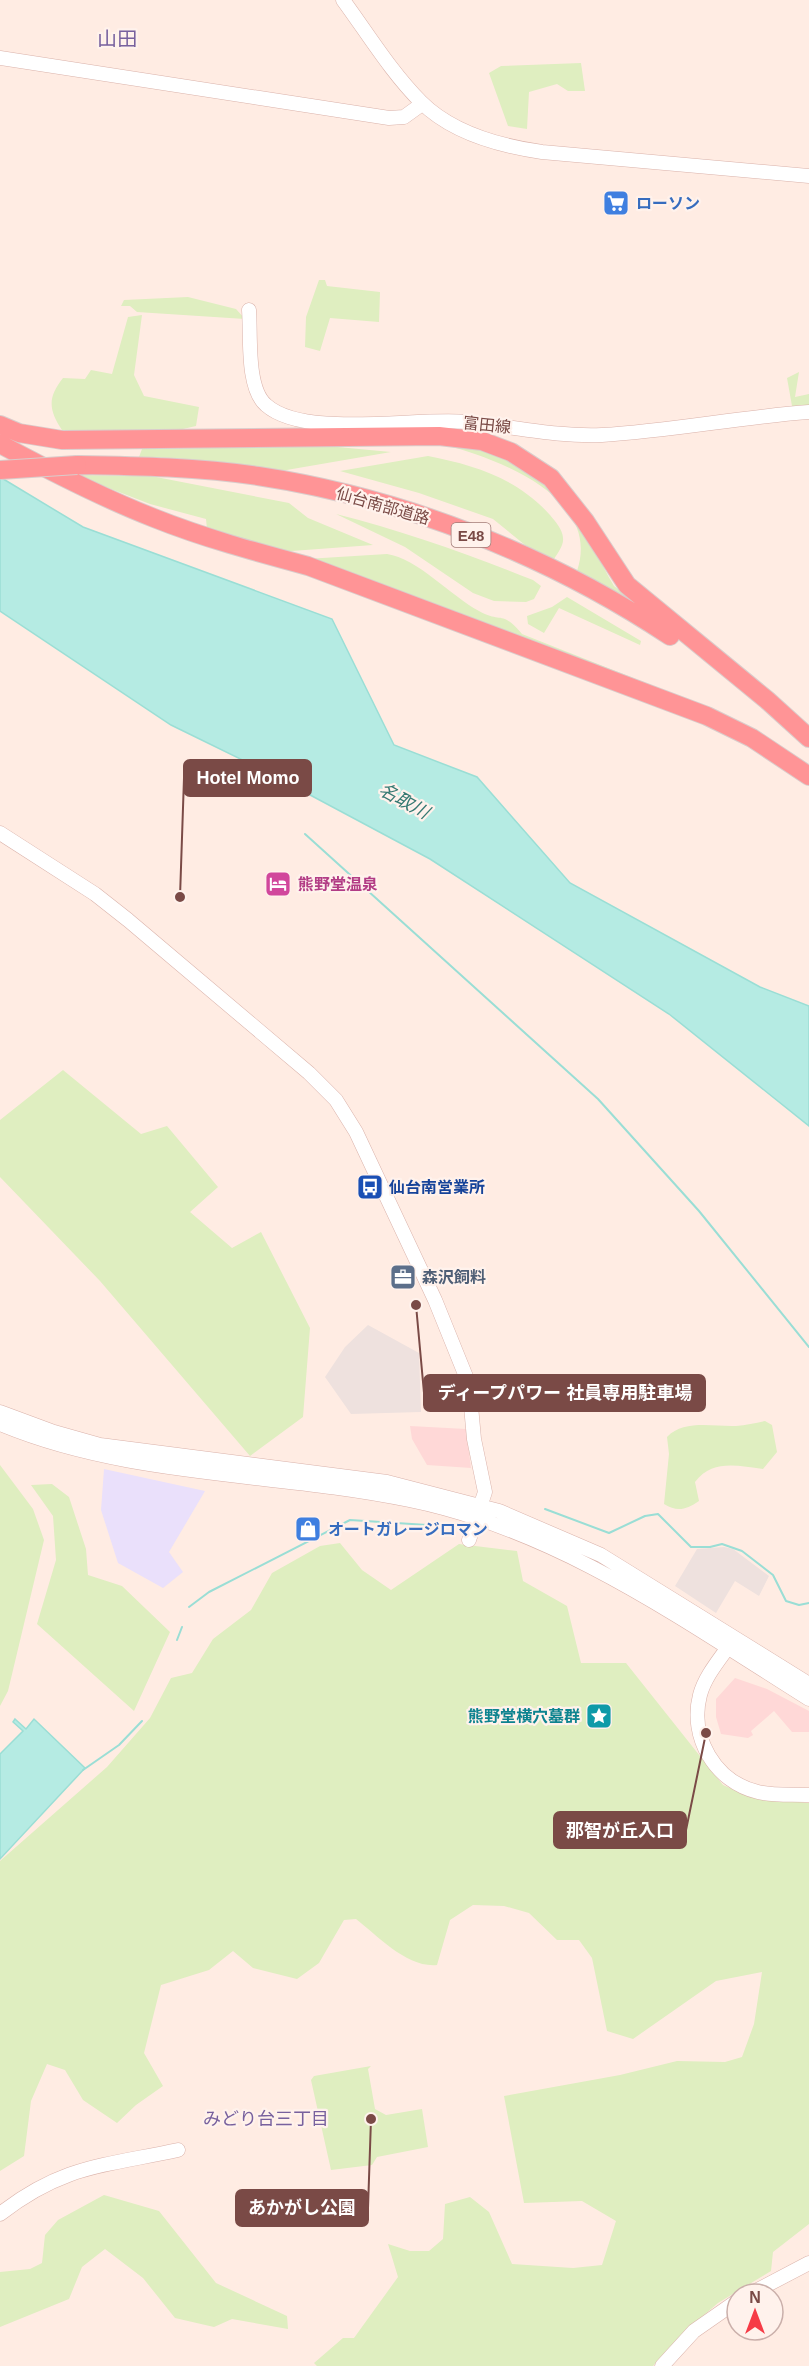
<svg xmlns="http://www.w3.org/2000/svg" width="809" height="2366" viewBox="0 0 809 2366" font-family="Helvetica,'Noto Sans JP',sans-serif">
<rect width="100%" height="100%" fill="#ffece3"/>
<!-- commercial -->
<path fill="#ffd8d7" d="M410,1426L466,1429L471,1468L427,1465L412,1439Z
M735,1678L767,1689L809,1711V1732H792L774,1711L751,1731L753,1735L748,1738L721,1734L716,1717V1699Z"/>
<!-- industrial -->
<path fill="#eee1de" d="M368,1325L419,1353L421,1412L351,1414L325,1377L345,1347Z
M724,1547L733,1549L769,1576L759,1596L735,1581L716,1613L675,1586L697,1549Z"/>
<!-- education -->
<path fill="#eae0fb" d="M104,1469L205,1491L169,1552L183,1572L163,1588L118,1563L101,1510Z"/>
<!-- green -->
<path fill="#dfeec0" d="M581,63L585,91H568L557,84L529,92L527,129L508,126L489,73L501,66Z
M319,280H325L327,286L380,292L379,322L330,318L320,351L305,347L306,317Z
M188,297L236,309L245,319L137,312L130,306H121L124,300Z
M142,315L134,375L144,396L199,407L196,426L170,432L62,430C48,409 48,397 63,378L85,379L91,370L112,374L128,317Z
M799,372L795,397L809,394V405L792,406L787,378Z
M445,445C497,449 540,466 571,510C588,533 599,561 614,586L625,595L623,597L577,571C602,497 498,459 445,445Z
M327,446L391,452L275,472L176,458L139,457L142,449Z
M428,456C474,465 517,478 550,515C555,521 563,530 563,538C564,545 558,553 554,559L525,545L493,519L419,493L340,471Z
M75,475L151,476L289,503L308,518L373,545L278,552L207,529L206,519L150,504Z
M336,514C403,531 468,554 533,580L541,586L534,599L526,602L494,601L473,593L405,547Z
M387,554C417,558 451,596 479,611C502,624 501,609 522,634L684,698L306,559Z
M567,597L641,641L640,645L559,608L544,633L528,624L527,616L552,607Z
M63,1070L141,1134L167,1126L218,1187L190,1212L232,1248L261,1232L310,1328L303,1417L250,1456L100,1281L0,1177V1120Z
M765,1421L772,1425L777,1452L763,1469C737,1466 713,1459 695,1482L699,1501C686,1510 677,1512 664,1504L669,1454L667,1437C684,1419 714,1427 736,1426C746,1425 756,1423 765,1421Z
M0,1465L33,1509L44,1540L8,1691L0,1706Z
M52,1484L69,1497L86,1549L88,1575L122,1586L170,1632L134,1711L37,1624L56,1560L53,1516L31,1485Z
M340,1543L362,1570L391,1590L459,1544L517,1551L523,1581L567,1606L581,1663H626L723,1785L751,1797L809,1803V2224L773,2252L771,2271L718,2303L681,2335L653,2366H317L314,2363L343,2338H354L398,2277L388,2244L410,2251H429L443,2239L445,2204L470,2197L489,2212L512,2264L573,2268L602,2265L616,2221L582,2201L524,2203L504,2096L620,2075L677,2061L725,2062L742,2057L754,2024L762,1972L716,1981L633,2039L607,2031L592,1958L579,1940H557L529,1913L504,1906L473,1905L450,1920L437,1965C407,1968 378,1936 356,1919L344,1920L319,1963L297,1979L253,1968L233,1951L209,1970L161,1985L144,2053L163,2086L136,2105L117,2123L83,2100L65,2070L47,2064L31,2101L24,2156L0,2171V1861L107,1767L150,1718L171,1678L192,1673L213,1639L251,1610L272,1573L320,1546Z
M371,2066L368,2069L375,2109L386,2115L422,2109L428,2147L377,2157L372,2165L331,2170L311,2080L314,2076Z
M104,2195L159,2211L216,2283L287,2316L288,2329L232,2319L214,2327L175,2318L143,2278L105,2249L82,2267L69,2299L0,2327V2272L30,2269L42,2263L45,2235L58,2220Z"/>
<!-- water -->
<path fill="#b5ebe3" stroke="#9aded5" stroke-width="1.5" d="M0,477L83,527L332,619L394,745L477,777L570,883L760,987L809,1006V1126L669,1014L430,859L267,772L171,725L0,611Z
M15,1719L26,1729L34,1719L85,1768L0,1859V1754L23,1731L13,1722Z"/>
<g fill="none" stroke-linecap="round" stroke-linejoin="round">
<!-- stream -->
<path stroke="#9aded5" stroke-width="2" d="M305,834L598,1099L699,1211L809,1347
M545,1509L609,1533L645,1516L658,1514L691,1547H710L722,1544L742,1551L773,1575L786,1601L799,1605L809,1603
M189,1607L209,1592L350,1520L458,1527
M177,1640L182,1627
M83,1770L119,1745L142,1721"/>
<defs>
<path id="secondary" d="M343,0C368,34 391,72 421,102C452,133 500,146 542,152L809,176
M0,58L389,118L404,117L422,104
M249,310C251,335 246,388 266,405C304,439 416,417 466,422C511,426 556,437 602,435C671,431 740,417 809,412
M0,833L95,894L128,920L309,1073L336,1100L356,1132L435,1300L469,1384L474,1439L485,1492L469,1540
M0,1412L54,1432L100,1445L387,1482L499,1511L601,1555L809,1684
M0,1424C129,1478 274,1472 409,1500C558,1530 683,1620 809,1699
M731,1643C720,1659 705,1676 700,1695C689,1737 715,1782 758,1792C774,1796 793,1794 809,1795
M0,2214C63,2165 104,2166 178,2150
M750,2294L809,2263
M662,2366L694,2331L737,2301"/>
<path id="highway" d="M0,425L19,433L62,440L439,436L482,441L511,452L551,478L585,521L627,585L767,700L809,738
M0,444C50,471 100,497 154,518C204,538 256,552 308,566L707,716L752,738L809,776
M77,465C137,466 199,467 258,476C404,498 548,555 670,636"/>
</defs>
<!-- secondary casing -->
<use href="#secondary" stroke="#dab2aa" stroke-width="15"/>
<!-- highway casing -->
<use href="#highway" stroke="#dacccb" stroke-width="20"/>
<!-- secondary -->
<use href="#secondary" stroke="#fff" stroke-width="14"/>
<!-- highway -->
<use href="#highway" stroke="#ff9496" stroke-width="18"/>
<defs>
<path id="highway-bridge" d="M0,470L77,465"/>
</defs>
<!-- highway-bridge casing -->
<use href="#highway-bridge" stroke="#dacccb" stroke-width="20" stroke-linecap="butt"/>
<!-- highway-bridge -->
<use href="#highway-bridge" stroke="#ff9496" stroke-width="18"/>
</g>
<!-- icons -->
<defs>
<symbol id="supermarket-square" viewBox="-11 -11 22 22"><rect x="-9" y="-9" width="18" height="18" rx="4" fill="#3f7fe0" stroke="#fff2ec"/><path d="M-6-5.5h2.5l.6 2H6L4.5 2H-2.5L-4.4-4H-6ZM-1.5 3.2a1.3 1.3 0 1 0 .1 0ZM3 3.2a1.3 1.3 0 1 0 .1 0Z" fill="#fff"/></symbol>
<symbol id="hotel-square" viewBox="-11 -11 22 22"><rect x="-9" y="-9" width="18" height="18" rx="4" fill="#d1479c" stroke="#fff2ec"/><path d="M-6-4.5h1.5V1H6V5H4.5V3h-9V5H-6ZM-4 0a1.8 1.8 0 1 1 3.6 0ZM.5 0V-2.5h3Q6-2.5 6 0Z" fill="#fff"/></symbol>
<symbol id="bus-square" viewBox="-11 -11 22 22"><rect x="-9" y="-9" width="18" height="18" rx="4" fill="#1a4fb4" stroke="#fff2ec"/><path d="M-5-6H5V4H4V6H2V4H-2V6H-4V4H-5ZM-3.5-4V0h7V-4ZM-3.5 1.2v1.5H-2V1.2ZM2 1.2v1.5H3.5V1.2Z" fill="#fff"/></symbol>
<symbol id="office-square" viewBox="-11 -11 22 22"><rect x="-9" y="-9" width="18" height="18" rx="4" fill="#5c6f8a" stroke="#fff2ec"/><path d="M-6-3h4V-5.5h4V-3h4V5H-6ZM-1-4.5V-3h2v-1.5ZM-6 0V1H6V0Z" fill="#fff"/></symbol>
<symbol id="shop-square" viewBox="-11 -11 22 22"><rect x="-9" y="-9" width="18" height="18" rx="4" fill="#3f7fe0" stroke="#fff2ec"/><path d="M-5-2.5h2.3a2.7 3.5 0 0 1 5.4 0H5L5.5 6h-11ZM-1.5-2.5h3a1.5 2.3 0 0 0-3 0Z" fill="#fff"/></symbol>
<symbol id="sight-square" viewBox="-11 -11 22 22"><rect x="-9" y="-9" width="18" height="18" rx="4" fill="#0f9aa8" stroke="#fff2ec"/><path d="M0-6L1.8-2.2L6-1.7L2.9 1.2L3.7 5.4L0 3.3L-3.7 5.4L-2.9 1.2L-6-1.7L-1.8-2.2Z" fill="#fff"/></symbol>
</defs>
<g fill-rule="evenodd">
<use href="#supermarket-square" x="601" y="188" width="30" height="30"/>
<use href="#hotel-square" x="263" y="869" width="30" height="30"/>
<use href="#bus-square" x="355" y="1172" width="30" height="30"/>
<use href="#office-square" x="388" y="1262" width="30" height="30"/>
<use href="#shop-square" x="293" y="1514" width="30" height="30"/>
<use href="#sight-square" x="584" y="1701" width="30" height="30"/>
</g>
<g text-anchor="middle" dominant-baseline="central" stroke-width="4.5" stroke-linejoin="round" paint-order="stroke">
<!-- shield labels -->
<rect fill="#fff2ec" stroke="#a27c78" stroke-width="1.5" x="451.5" y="523" width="39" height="24" rx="4.5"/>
<g font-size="15" font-weight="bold" fill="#7a4a46">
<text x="471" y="535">E48</text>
</g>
<!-- shop labels -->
<g font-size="16" font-weight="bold" fill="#366cbe" stroke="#fff2ec" text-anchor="start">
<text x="636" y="203">ローソン</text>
<text x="328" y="1529">オートガレージロマン</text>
</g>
<!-- street labels -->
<g font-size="16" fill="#7a4a46" stroke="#fff2ec">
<text transform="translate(487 425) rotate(6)">富田線</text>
<text transform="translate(383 506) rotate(16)">仙台南部道路</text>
</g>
<!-- hotel labels -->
<g font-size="16" font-weight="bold" fill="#b23c85" stroke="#fff2ec" text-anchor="start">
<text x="298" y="884">熊野堂温泉</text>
</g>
<!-- transit labels -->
<g font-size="16" font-weight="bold" fill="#164399" stroke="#fff2ec" text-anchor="start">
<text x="389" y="1187">仙台南営業所</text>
</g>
<!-- service labels -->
<g font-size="16" font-weight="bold" fill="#4e5e75" stroke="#fff2ec" text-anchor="start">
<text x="422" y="1277">森沢飼料</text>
</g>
<!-- culture labels -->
<g font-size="16" font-weight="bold" fill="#0d838f" stroke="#fff2ec" text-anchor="end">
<text x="580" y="1716">熊野堂横穴墓群</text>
</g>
<!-- water labels -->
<g font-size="18" font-style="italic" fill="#357972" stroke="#fff2ec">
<text transform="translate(404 801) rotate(29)">名取川</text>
</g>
<!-- neighbourhood labels -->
<g font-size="18" fill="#78619e" stroke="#fff2ec">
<text x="266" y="2119">みどり台三丁目</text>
</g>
<!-- quarter labels -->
<g font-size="20" fill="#78619e" stroke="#fff2ec">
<text x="117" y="39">山田</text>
</g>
</g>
<!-- callouts -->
<path fill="none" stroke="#7a4a46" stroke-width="2" d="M180 897L184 778M416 1305L424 1393M706 1733L686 1830M371 2119L368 2208"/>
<g fill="#7a4a46" stroke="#fff2ec" stroke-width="2">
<circle cx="180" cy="897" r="6"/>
<circle cx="416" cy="1305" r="6"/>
<circle cx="706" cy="1733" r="6"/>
<circle cx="371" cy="2119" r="6"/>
</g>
<g fill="#7a4a46" stroke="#7a4a46" stroke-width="2">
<rect x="184" y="760" width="127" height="36" rx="6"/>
<rect x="424" y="1375" width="281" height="36" rx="6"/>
<rect x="554" y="1812" width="132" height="36" rx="6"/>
<rect x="236" y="2190" width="132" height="36" rx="6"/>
</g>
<g font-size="18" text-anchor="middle" font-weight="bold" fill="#fff">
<text x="248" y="784">Hotel Momo</text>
<text x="565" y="1399">ディープパワー 社員専用駐車場</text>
<text x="620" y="1837">那智が丘入口</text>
<text x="302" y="2214">あかがし公園</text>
</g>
<!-- north arrow -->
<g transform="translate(755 2312)"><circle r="28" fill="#fff2ec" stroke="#caafaa" stroke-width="1.5"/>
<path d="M0-4.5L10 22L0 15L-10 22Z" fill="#f63b46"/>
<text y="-9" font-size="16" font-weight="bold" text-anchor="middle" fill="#7a4a46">N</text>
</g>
</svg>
